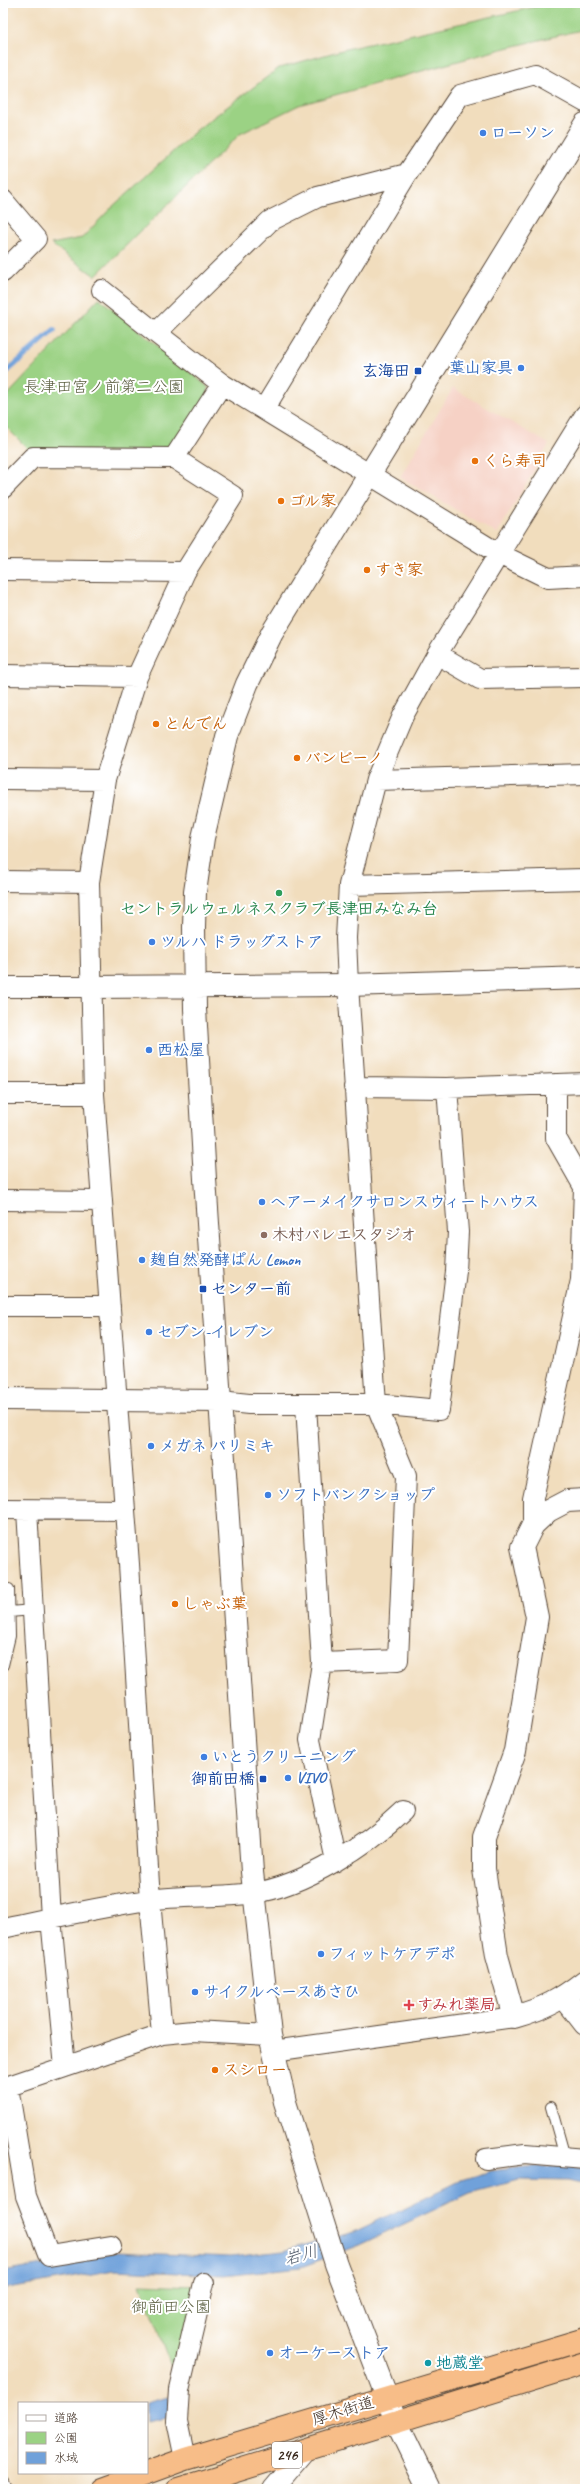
<svg xmlns="http://www.w3.org/2000/svg" width="588" height="2492" viewBox="0 0 588 2492" font-family="Caveat,'Klee One',sans-serif">
<rect width="100%" height="100%" fill="#fff"/>
<filter id="ink" filterUnits="userSpaceOnUse"><feTurbulence type="fractalNoise" baseFrequency=".025" numOctaves="2"/><feDisplacementMap in="SourceGraphic" scale="8" xChannelSelector="R" yChannelSelector="G"/><feConvolveMatrix kernelMatrix="1 2 1 2 8 2 1 2 1" color-interpolation-filters="sRGB"/></filter>
<filter id="wash" filterUnits="userSpaceOnUse"><feTurbulence type="fractalNoise" baseFrequency=".012" numOctaves="4" result="noise"/><feDisplacementMap in="SourceGraphic" scale="16" xChannelSelector="R" yChannelSelector="G"/><feGaussianBlur stdDeviation="0.9" result="paint"/><feColorMatrix in="noise" values="0 0 0 0 0 0 0 0 0 0 0 0 0 0 0 0 0 1.4 0 .05"/><feComposite in="paint" operator="in"/></filter>
<g filter="url(#wash)">
<rect width="100%" height="100%" fill="#f1ddbd"/>
<!-- built -->
<path fill="#f6d1c5" d="M453,388L549,444L497,534L400,477Z"/>
<!-- green -->
<path fill="#9bd284" stroke="#6b7e51" d="M553,3H585V29L498,50L299,105L240,134L95,276L51,244L82,238L112,207L199,128L279,68L346,49Z
M99,298L208,387V396L174,447L165,453L29,450L3,424V400Z
M140,2284L197,2286L175,2377Z"/>
<!-- water -->
<path fill="#70a1da" stroke="#56667c" d="M568,2166L585,2170V2185L568,2181L519,2180L470,2193L355,2247L301,2267L223,2275L114,2270L3,2290V2272L116,2252L231,2257L282,2251L354,2232L462,2180L491,2171L525,2167Z
M168,2397L171,2417L147,2422V2403Z"/>
<g fill="none" stroke-linecap="round" stroke-linejoin="round">
<!-- stream -->
<path stroke="#70a1da" stroke-width="5.5" d="M3,375L54,330"/>
</g>
</g>
<g filter="url(#ink)">
<g fill="none" stroke-linecap="round" stroke-linejoin="round">
<defs>
<path id="service" d="M9,1612L33,1610
M3,1665L10,1636L9,1589
M551,2107L565,2157
M3,2480L7,2489"/>
<path id="minor" d="M407,174L318,197L270,221L156,333L222,384L499,554L548,578L585,576
M3,200L36,239L3,272
M102,290L156,333
M264,409L407,174L460,95L535,74L585,102
M174,458L222,384
M3,488L33,457L174,458L233,496L185,572L137,677L105,780L89,882L94,1094L129,1564L150,1900L162,2034
M3,570L185,572
M437,654L480,679L585,677
M3,675L137,677
M3,779L105,780
M376,780L585,774
M3,881L89,882
M349,885L585,879
M3,987H90
M354,1087L447,1088L585,1083
M3,1094H94
M3,1200L101,1201
M3,1306H110
M220,1401L249,1404H376L439,1410L456,1271L458,1232L447,1088
M306,1405L322,1663L310,1740L336,1861
M3,1509L125,1510
M27,1510L51,1918L65,2067
M533,1525V1498L581,1280L584,1187L556,1138V1084
M322,1663L398,1660L406,1476L376,1404L348,985L346,938L349,885L376,780L403,716L437,654L585,415
M3,1928C51,1918 100,1907 148,1900C183,1895 219,1898 254,1893C303,1886 368,1845 403,1811
M273,2051L514,2017
M8,2087L26,2196L49,2256L111,2246
M3,2088L162,2034L193,2031L270,2035
M486,2159L525,2154L585,2159
M185,2459L177,2421L179,2390L204,2283
M273,2489L307,2449"/>
<path id="tertiary" d="M90,987L348,985L585,978
M3,1399L220,1401
M585,1500L567,1501L548,1511L533,1525L522,1547L537,1617L515,1751L484,1837V1869L497,1956L514,2017C545,2008 559,2001 585,1981
M564,1997L585,2024
M429,2489L396,2421L336,2264L285,2102L270,2035L252,1872L205,1179L195,1009L194,927L195,892L203,838L227,736L247,684L272,633L585,124"/>
<path id="trunk" d="M103,2489L185,2459L585,2339
M178,2489L585,2363"/>
</defs>
<!-- service casing -->
<use href="#service" stroke="#564536" stroke-width="12"/>
<!-- minor casing -->
<use href="#minor" stroke="#564536" stroke-width="22"/>
<!-- tertiary casing -->
<use href="#tertiary" stroke="#564536" stroke-width="24"/>
<!-- trunk casing -->
<use href="#trunk" stroke="#564536" stroke-width="24"/>
<!-- service -->
<use href="#service" stroke="#fff" stroke-width="10"/>
<!-- minor -->
<use href="#minor" stroke="#fff" stroke-width="20"/>
<!-- tertiary -->
<use href="#tertiary" stroke="#fff" stroke-width="22"/>
<!-- trunk -->
<use href="#trunk" stroke="#f7bd88" stroke-width="22"/>
</g>
</g>
<!-- markers -->
<g fill="#3f7fe0" stroke="#fff" stroke-width="1.5">
<circle cx="483" cy="133" r="4"/>
<circle cx="521" cy="368" r="4"/>
<circle cx="152" cy="942" r="4"/>
<circle cx="149" cy="1050" r="4"/>
<circle cx="262" cy="1202" r="4"/>
<circle cx="142" cy="1260" r="4"/>
<circle cx="149" cy="1332" r="4"/>
<circle cx="151" cy="1446" r="4"/>
<circle cx="268" cy="1495" r="4"/>
<circle cx="204" cy="1757" r="4"/>
<circle cx="288" cy="1778" r="4"/>
<circle cx="321" cy="1954" r="4"/>
<circle cx="195" cy="1992" r="4"/>
<circle cx="270" cy="2353" r="4"/>
</g>
<g fill="#1a4fb4" stroke="#fff" stroke-width="1.5">
<rect x="414" y="367" width="8" height="8" rx="2"/>
<rect x="199" y="1285" width="8" height="8" rx="2"/>
<rect x="259" y="1775" width="8" height="8" rx="2"/>
</g>
<g fill="#e8710a" stroke="#fff" stroke-width="1.5">
<circle cx="475" cy="461" r="4"/>
<circle cx="281" cy="501" r="4"/>
<circle cx="367" cy="570" r="4"/>
<circle cx="156" cy="724" r="4"/>
<circle cx="297" cy="758" r="4"/>
<circle cx="175" cy="1604" r="4"/>
<circle cx="215" cy="2070" r="4"/>
</g>
<circle fill="#2e9e5b" stroke="#fff" stroke-width="1.5" cx="279" cy="893" r="4"/>
<circle fill="#8d6e63" stroke="#fff" stroke-width="1.5" cx="264" cy="1235" r="4"/>
<path fill="#e0444e" stroke="#fff" stroke-width="1.5" d="M407 1999h4v4h4v4h-4v4h-4v-4h-4v-4h4z"/>
<circle fill="#0f9aa8" stroke="#fff" stroke-width="1.5" cx="428" cy="2363" r="4"/>
<g text-anchor="middle" dominant-baseline="central" stroke-width="4" stroke-linejoin="round" paint-order="stroke">
<!-- shield labels -->
<rect fill="#fff" stroke="#766a62" stroke-width="1" x="272" y="2442" width="30" height="26" rx="3"/>
<g font-size="15" font-weight="bold" fill="#3b2a1e">
<text x="287" y="2455">246</text>
</g>
<!-- shop labels -->
<g font-size="16" font-weight="bold" fill="#366cbe" stroke="#fff" text-anchor="start">
<text x="491" y="133">ローソン</text>
<text x="513" y="368" text-anchor="end">葉山家具</text>
<text x="160" y="942">ツルハ ドラッグストア</text>
<text x="157" y="1050">西松屋</text>
<text x="270" y="1202">ヘアーメイクサロンスウィートハウス</text>
<text x="150" y="1260">麹自然発酵ぱん Lemon</text>
<text x="157" y="1332">セブン-イレブン</text>
<text x="159" y="1446">メガネ パリミキ</text>
<text x="276" y="1495">ソフトバンクショップ</text>
<text x="212" y="1757">いとうクリーニング</text>
<text x="296" y="1778">VIVO</text>
<text x="329" y="1954">フィットケアデポ</text>
<text x="203" y="1992">サイクルベースあさひ</text>
<text x="278" y="2353">オーケーストア</text>
</g>
<!-- transit labels -->
<g font-size="16" font-weight="bold" fill="#164399" stroke="#fff" text-anchor="end">
<text x="410" y="371">玄海田</text>
<text x="211" y="1289" text-anchor="start">センター前</text>
<text x="255" y="1779">御前田橋</text>
</g>
<!-- park labels -->
<g font-size="16" fill="#585c3d" stroke="#fff">
<text x="104" y="387">長津田宮ノ前第二公園</text>
<text x="171" y="2307">御前田公園</text>
</g>
<!-- food labels -->
<g font-size="16" font-weight="bold" fill="#c56008" stroke="#fff" text-anchor="start">
<text x="483" y="461">くら寿司</text>
<text x="289" y="501">ゴル家</text>
<text x="375" y="570">すき家</text>
<text x="164" y="724">とんでん</text>
<text x="305" y="758">バンビーノ</text>
<text x="183" y="1604">しゃぶ葉</text>
<text x="223" y="2070">スシロー</text>
</g>
<!-- leisure labels -->
<g font-size="16" font-weight="bold" fill="#27864d" stroke="#fff">
<text x="279" y="909">セントラルウェルネスクラブ長津田みなみ台</text>
</g>
<!-- education labels -->
<g font-size="16" font-weight="bold" fill="#785e54" stroke="#fff" text-anchor="start">
<text x="272" y="1235">木村バレエスタジオ</text>
</g>
<!-- health labels -->
<g font-size="16" font-weight="bold" fill="#be3a42" stroke="#fff" text-anchor="start">
<text x="417" y="2005">すみれ薬局</text>
</g>
<!-- culture labels -->
<g font-size="16" font-weight="bold" fill="#0d838f" stroke="#fff" text-anchor="start">
<text x="436" y="2363">地蔵堂</text>
</g>
<!-- street labels -->
<g font-size="16" fill="#3b2a1e" stroke="#fff">
<text transform="translate(343 2411) rotate(-17)">厚木街道</text>
</g>
<!-- water labels -->
<g font-size="17" font-style="italic" fill="#505a69" stroke="#fff">
<text transform="translate(301 2255) rotate(-15)">岩川</text>
</g>
</g>
<!-- margin -->
<rect width="588" height="2492" fill="none" stroke="#fff" stroke-width="16"/>
<!-- legend -->
<rect x="18" y="2402" width="130" height="72" fill="#ffffff" stroke="#b1aaa5"/>
<rect x="26" y="2415" width="20" height="6" fill="#ffffff" stroke="#b1aaa5"/>
<text x="54" y="2422" font-size="12" fill="#3b2a1e">道路</text>
<rect x="26" y="2432" width="20" height="12" fill="#9bd284" stroke="#b1aaa5"/>
<text x="54" y="2442" font-size="12" fill="#3b2a1e">公園</text>
<rect x="26" y="2452" width="20" height="12" fill="#70a1da" stroke="#b1aaa5"/>
<text x="54" y="2462" font-size="12" fill="#3b2a1e">水域</text>
</svg>
